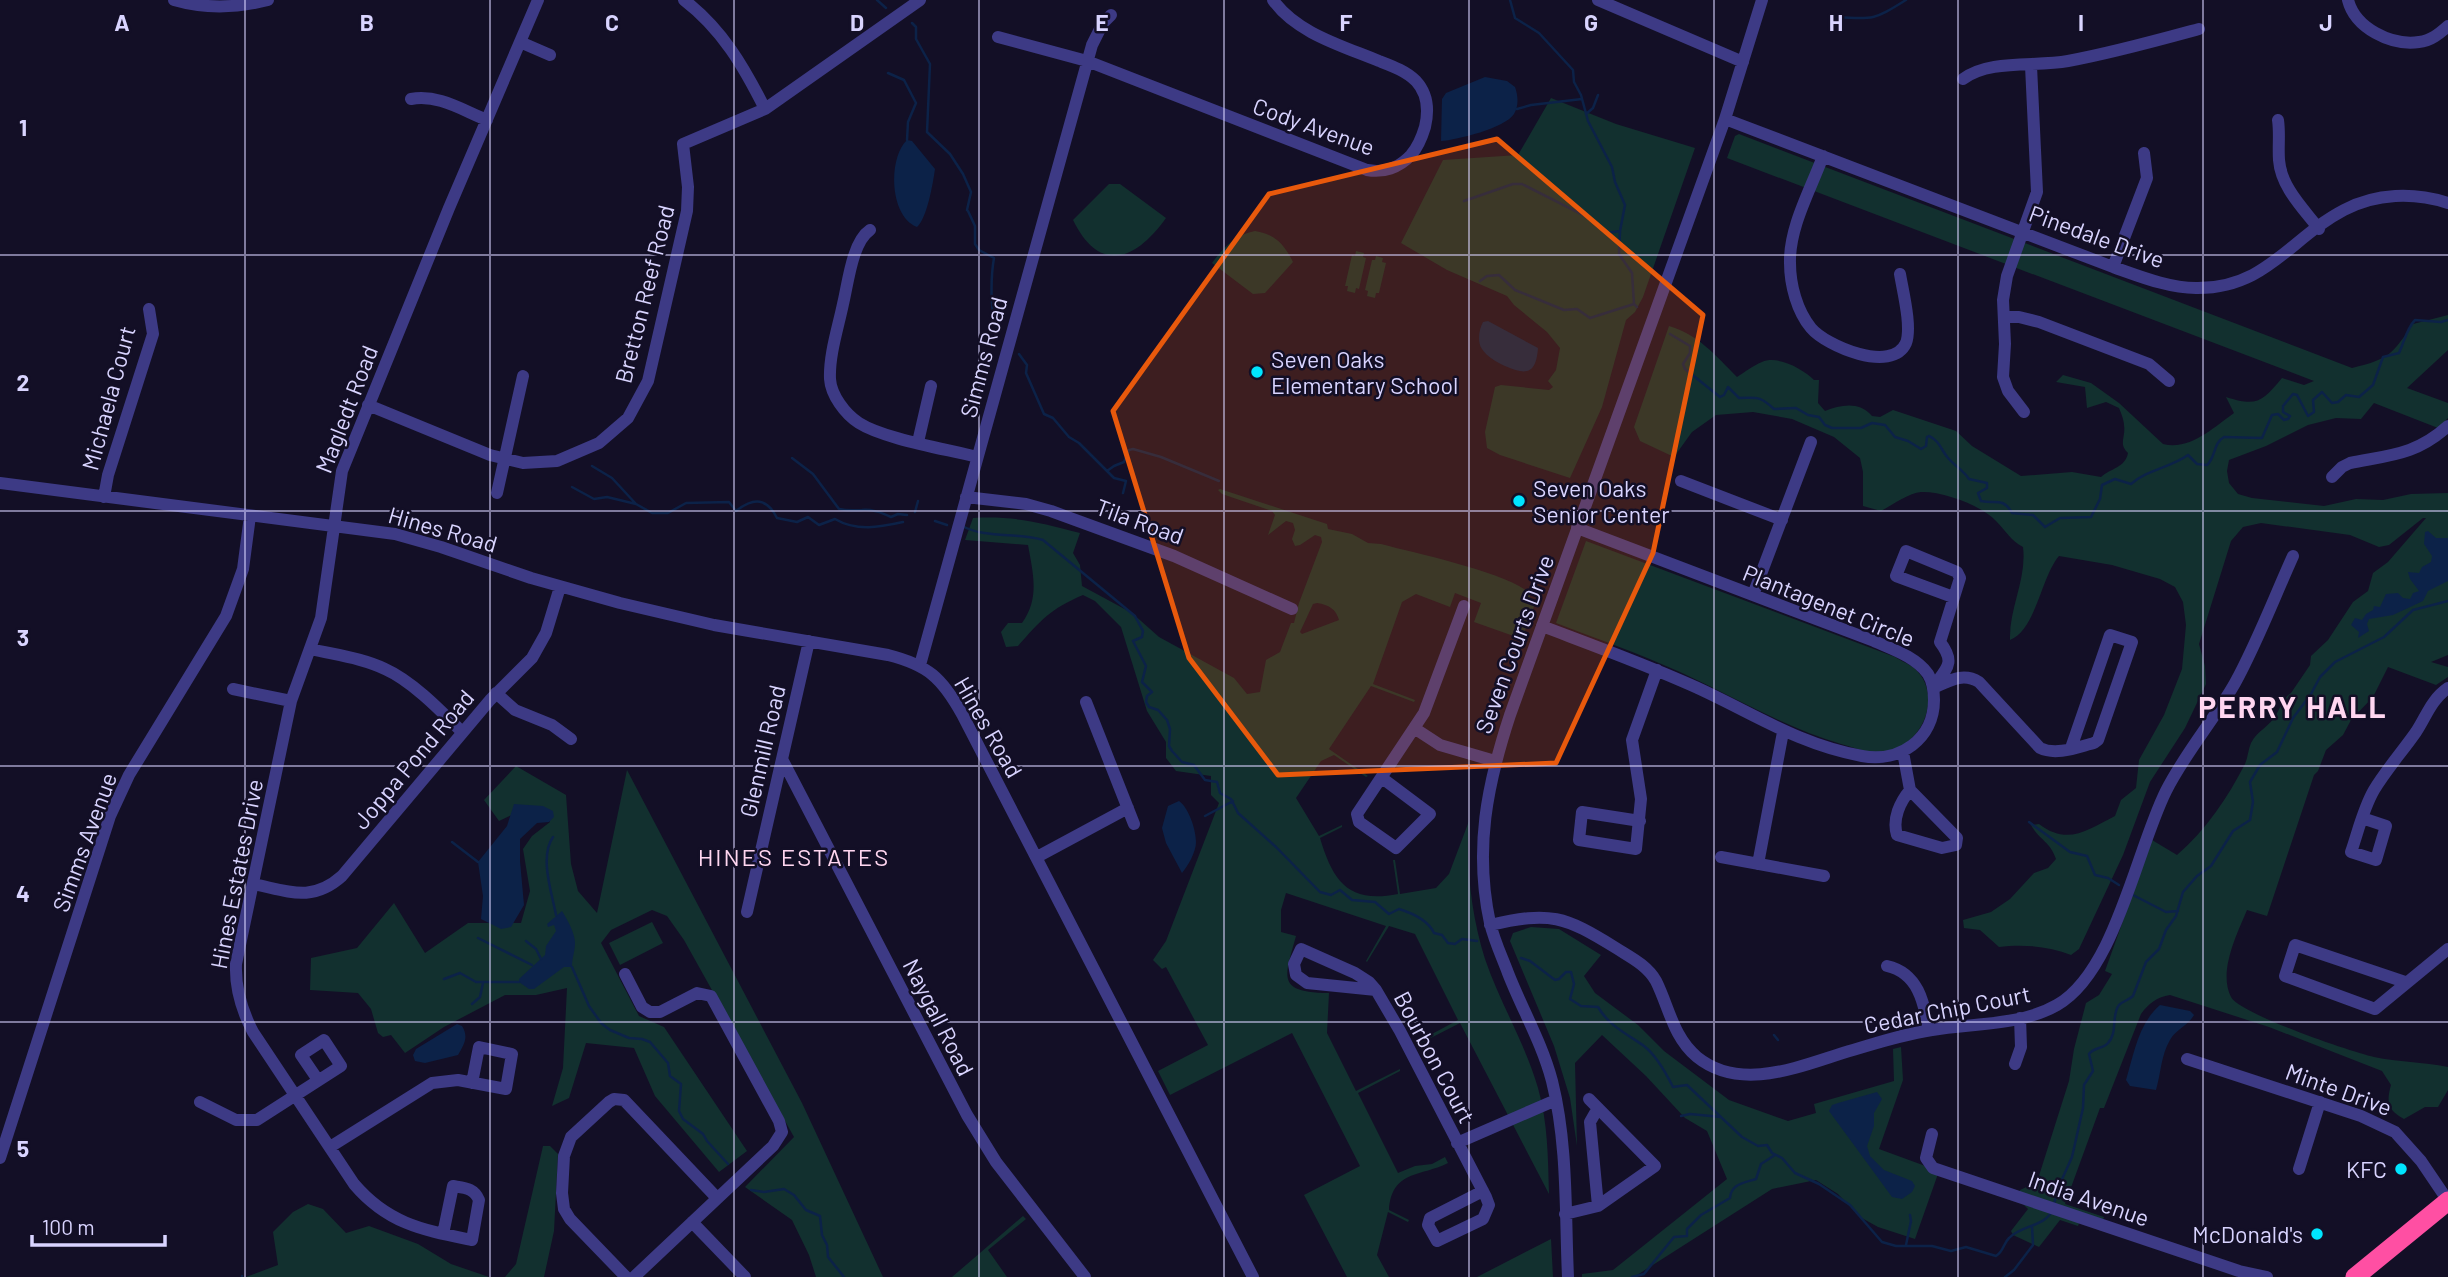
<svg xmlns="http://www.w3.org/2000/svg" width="2448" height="1277" viewBox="0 0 2448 1277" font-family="Barlow,sans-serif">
<rect width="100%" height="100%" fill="#130f26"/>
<!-- green -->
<path fill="#12302f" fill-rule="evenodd" d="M1551,98L1616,124L1695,148L1643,297L1635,312L1626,320L1602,407L1570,478L1500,455L1487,448L1485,432L1495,387L1501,385L1549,390L1553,387L1548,381L1556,370L1560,348L1547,332L1514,305L1507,296L1447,270L1401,243L1443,160L1518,155Z
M1739,134L2352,368C2390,359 2392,354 2413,324L2448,315V350L2407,388L2448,403V418L2438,428L2374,403L2361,419L2336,418L2308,425L2266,446L2229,460L2227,471L2229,483L2238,494L2252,498L2324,506L2356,499L2383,500L2411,494L2448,493V655L2431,662L2448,667V677L2436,685L2388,667L2373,697L2351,720L2343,735L2326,750L2318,771L2314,775L2267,916L2247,910C2237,934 2218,972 2231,997C2240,1014 2351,1052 2374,1057C2398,1062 2423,1062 2448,1067V1090L2438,1107H2425L2404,1119C2388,1110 2386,1103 2391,1085L2382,1071L2269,1027L2170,995C2157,997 2149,1003 2141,1014L2104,1108H2100L2065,1204L2104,1217L2101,1227L2080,1220L2078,1226L2060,1220L2039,1247L2013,1235L2011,1231L2028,1209L2017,1198L2020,1190L2037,1182L2069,1081L2074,1049L2086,1003L2099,995L2112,974L2105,971L2152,840L2177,855C2206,830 2228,797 2245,764C2248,757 2248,750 2251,743C2257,731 2270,726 2276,715C2281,707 2282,699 2291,693L2310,665L2311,656L2328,640L2353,602L2368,591L2373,573L2388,562L2426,518H2423L2389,545L2379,547L2350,535L2261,523L2243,527L2231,541L2199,644L2205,666L2206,684L2185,728L2150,782L2123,855L2079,949L2071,955C2049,946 2022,944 1999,947L1980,930L1964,928L1963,920L1991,912L2010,899L2034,873L2048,868L2056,859C2050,841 2039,840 2031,825L2039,824C2068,846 2087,830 2115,816L2121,800L2136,788L2139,760L2164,715L2182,669L2186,625L2183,602L2175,587L2160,579L2112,565L2059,556C2041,577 2036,630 2010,640C2009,608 2027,579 2023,547C2011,541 2006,531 1996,521C1981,505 1942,491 1921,492C1909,493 1892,505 1881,511L1863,506V472L1860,458L1834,437L1792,419L1753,412L1716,415L1692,432L1674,457L1640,441L1634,427L1669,326C1698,334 1716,356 1737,377C1745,372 1754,365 1762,362C1778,355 1803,369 1814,380H1819L1818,403L1825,411C1841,405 1859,401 1872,416L1880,417L1893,410L1956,431L1972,446L2021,476L2072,472L2101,477C2111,468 2125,468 2128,453C2118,443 2126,438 2124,425C2124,420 2121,413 2119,408L2106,402L2087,408L2085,387L2056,382L2063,375L2091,383L2119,403L2163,444C2190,451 2214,427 2234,413L2226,397C2257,407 2262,402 2282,378L2304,385L2314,381L1727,158L1735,136Z
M1109,184H1120L1166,218C1136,260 1100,275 1073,220Z
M1255,231C1275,234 1284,244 1293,262L1265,293L1253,294L1212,263C1224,247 1235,235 1255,231Z
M1356,251L1364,253L1363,257L1366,258L1359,289L1356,288L1355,293L1347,291L1348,286H1345L1352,255L1355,256Z
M1376,256L1383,258L1382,262L1386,263L1379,293H1376L1375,298L1367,296L1368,291L1365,290L1372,260H1375Z
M1220,489L1327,524L1328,529L1352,534L1368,543L1381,544C1418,554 1502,571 1530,593V599L1536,601L1522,639L1474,622L1481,603L1455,593L1450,607L1416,594L1402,602L1373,684L1415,700L1414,702L1371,686L1329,749L1368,776L1366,777L1334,755L1321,761L1296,798L1319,836L1342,825V827L1320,838C1333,881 1348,904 1398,894L1393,860H1395L1400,894L1436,888L1449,874L1469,821C1466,867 1471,914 1485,959C1500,1003 1525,1043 1538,1088C1548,1123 1548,1158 1549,1194L1460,1023L1419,1044L1417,1042L1458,1020L1415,934L1389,926L1367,962L1366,961L1386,926L1286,893L1281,910V932L1296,936C1285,977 1275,992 1329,993L1327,1033L1356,1091L1400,1069V1071L1358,1093L1398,1173L1415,1166L1432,1164L1445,1157L1448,1163C1420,1177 1392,1170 1389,1210L1409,1220L1408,1222L1388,1212L1377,1255L1389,1277H1347L1304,1195L1360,1166L1292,1033L1170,1095L1158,1071L1208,1045L1166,967L1162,969L1153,960L1166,941L1219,803L1211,795V776L1176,771L1166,758V742L1147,711L1121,627L1095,601L1083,595C1050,609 1041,620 1018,646L1006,647L1001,632L1008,623H1022C1040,598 1033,573 1028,545L965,540L973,518C1015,516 1039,522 1080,533L1073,553L1080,565L1082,586L1132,613L1159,637L1234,678L1247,694L1260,692L1266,660L1280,652L1291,623H1294L1299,603L1322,542L1321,537L1315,535L1300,545L1295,546L1292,539L1295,530L1293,523L1286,521L1268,535L1275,515L1272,511L1222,494L1218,490ZM1317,603C1329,605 1336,609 1339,620L1302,634L1300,632L1313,604Z
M1586,541L1895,657C1901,661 1909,664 1914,668C1947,697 1918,754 1877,753C1866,752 1852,747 1841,744C1784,727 1734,697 1680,672C1640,654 1598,639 1556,623Z
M516,766L566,795L571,864L578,891L597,913L627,770L802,1103L883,1277H816L809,1255L792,1220L745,1187L794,1137L684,940L667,916L652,910L611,930L601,943L639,1016L664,1027L747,1151L719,1172L655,1096L634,1048L586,1043L569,1098L552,1106L563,1068L567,988L536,995H505L444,1027L405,1053L391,1035L383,1037L378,1033L371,1009L358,993L310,990L311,958L357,948L394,903L425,953L468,923H521L530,891L523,849L532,836L550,822V810L524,809L499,821L484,800Z
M652,922L663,943L620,965L609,943Z
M1531,927L1559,929L1601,955L1584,976L1595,993L1638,1025L1664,1051L1729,1100L1788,1121L1816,1113L1814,1104L1894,1081L1893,1049L1901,1047L1903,1080L1879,1149L1939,1171L1915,1239L1878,1227L1860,1217L1838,1194L1816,1180L1772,1189L1634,1277H1582V1274L1613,1270L1727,1179L1707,1131L1685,1118L1646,1076L1602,1035L1575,1063L1577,1146L1570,1098L1554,1046L1510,941L1513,933Z
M543,1146H550L558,1154L554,1231L544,1277H505L516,1264Z
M308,1204L323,1209L346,1233L369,1226L418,1244L451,1264L489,1277H246L278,1265L273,1232L293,1212Z
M1023,1216L1026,1219L988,1250L1007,1277H952Z
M1551,1239L1553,1277H1477Z"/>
<!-- water -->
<path fill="#0c2248" d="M1485,77L1507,81L1515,87C1518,95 1519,106 1514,114C1505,128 1457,140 1441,141L1442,99L1446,93Z
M907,140L912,141L935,169C933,183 927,218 917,227C889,216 888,158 907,140Z
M1488,321L1538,348C1536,375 1526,375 1505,366C1498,363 1486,356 1482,349C1477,342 1479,329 1483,322Z
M2428,531L2436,538H2448V581L2428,591L2423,601L2393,615L2369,619L2367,624L2369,631L2358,638L2359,632L2351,625L2355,618L2362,620L2366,614L2373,610L2374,606L2380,607L2386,594L2398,593L2403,598L2410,599L2413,593L2419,591L2410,579L2408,572L2419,573L2422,567L2431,562L2432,556L2424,544L2425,532Z
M1179,801C1189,808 1196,830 1196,842C1196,852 1188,866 1182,873L1166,843L1162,828L1168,806Z
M514,804L543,806L553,811L554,817L549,822L537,823L520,839V861L524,905L511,927L501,929L481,919L483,896L478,862L507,826Z
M562,911C567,919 575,933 575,943C575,951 572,958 572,967H564L534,989H529L519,982V979L545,955L546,946L556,931L554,925L548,927L547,924Z
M2160,1005L2190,1011L2194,1015C2188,1026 2176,1029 2170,1040C2161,1055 2161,1073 2156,1090L2130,1086L2126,1080C2134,1054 2138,1024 2160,1005Z
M457,1024L462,1026C469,1037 464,1045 458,1055L425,1063L415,1061L413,1055L416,1049Z
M1877,1092L1882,1099L1874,1113V1126L1867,1146L1870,1156L1884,1170L1912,1181L1915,1186L1912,1192L1902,1199L1892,1197L1829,1111L1832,1105L1838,1103Z"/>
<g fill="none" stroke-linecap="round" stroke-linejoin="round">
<!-- stream -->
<path stroke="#0c2248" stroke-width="2.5" d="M877,0L886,8
M1510,0L1515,18L1539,33L1573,70L1574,82L1581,95L1588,121L1612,167L1615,182L1625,205L1620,231L1619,254L1632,273L1634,304L1637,307
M1837,17C1875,20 1875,19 1906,0
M912,23L916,27V39L930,64L927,132L950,154L963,174L971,192L967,210
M888,73L904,80L916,103L908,122L907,140
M1517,109L1531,105L1582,99
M1586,114L1593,108L1598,95
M1464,201L1513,184H1522L1591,219L1607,233L1620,231
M968,211L975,226V244L979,250L994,258C991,275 989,318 999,331
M1480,281L1487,276L1499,275L1515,290L1564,310L1577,309L1590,318L1634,304
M1670,334L1690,346V353L1683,364L1685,369L1720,397L1724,395L1728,387L1739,398C1756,398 1759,395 1774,409L1796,408L1808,415L1819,417L1825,425L1832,428H1861L1872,423L1885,425L1895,437L1908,441L1921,449L1926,446L1927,437L1929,436C1940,441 1941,450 1948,458C1955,466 1963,470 1969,479L1987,483V488L1978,493L1981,501C1996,504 2003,497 2012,513L2033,515L2045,527L2060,518L2091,517L2100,499L2102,485L2115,479L2131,484C2148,469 2170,468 2188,455L2197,464L2207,465C2216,457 2213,443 2224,437L2262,438L2272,415L2278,414L2284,420L2288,419L2290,416L2283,412V406L2293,394L2297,395L2308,416L2314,412L2313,400L2322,392L2332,403L2338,402L2346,395L2359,397L2373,385L2383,357L2399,353C2404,342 2407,328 2415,320L2441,322L2448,320
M1019,354L1027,365L1026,373L1044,414L1053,418L1069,437L1079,443L1114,478L1126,481L1123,493
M792,458L813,474L839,509C849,511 853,510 862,510C873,509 882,513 891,517L898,514L907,515
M592,466L612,478L636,504L652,513H668L686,503L729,502L736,511C754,497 767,498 777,518L797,522L808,517L819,525L835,519C857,532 880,527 903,522
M1107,471L1114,466L1124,462L1129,450L1133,449L1161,457L1219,481
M572,487L594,499L607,497L636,504
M915,512L918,501
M935,521L947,525
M962,526C987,539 1016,532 1043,540L1135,616L1143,631L1142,637L1133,641L1146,666L1142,682L1152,692L1147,696L1146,702L1149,707L1158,710L1167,720L1170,729L1169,746L1172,751L1182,762L1194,765L1205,780L1217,782L1220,793L1231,799L1238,813L1276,847L1320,892L1331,895L1340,890L1352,900L1375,902L1389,914L1399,909C1412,913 1428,920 1434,933L1442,935L1448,943L1455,944L1462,939L1477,941
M1205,816L1233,801
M2029,822L2070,852L2087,856L2095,875L2108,878L2119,885
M553,837C539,857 552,893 556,915
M452,842L478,862
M2131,894L2166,912L2178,911
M478,938L532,965
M526,941L536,949L541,959
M1521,958L1530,961L1555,980L1559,979L1566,972H1571L1574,984L1570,999L1581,1006L1598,1007C1609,1026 1627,1034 1644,1046C1657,1056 1666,1073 1673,1087L1687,1085L1742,1137L1758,1146L1767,1145L1772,1153L1782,1158L1795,1173L1819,1184L1850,1205L1882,1242L1896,1246H1932L1951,1251L1966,1247L1996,1256C2004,1251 2003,1244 2009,1238C2021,1225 2044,1227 2052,1211
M572,967L589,1006L601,1023L610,1030L629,1038L642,1039L650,1042L668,1063L670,1076L681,1084L679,1111L683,1119L703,1134L707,1141L728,1164
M444,979L460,973L476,982H519
M472,1004L480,997L483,983
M1774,1035L1778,1040
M1681,1116L1690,1114L1721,1117
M751,1190L764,1192L784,1189L794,1195L806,1210L820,1216L822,1235L827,1245L828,1257L844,1277
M2054,1204L2059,1186L2072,1157L2083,1108L2084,1085L2093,1071L2089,1054C2094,1047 2103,1049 2108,1043C2118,1033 2111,1015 2119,1005C2123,1001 2129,1000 2133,996L2146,962L2159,949L2166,930L2176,916L2183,892L2197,876L2211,866L2233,831L2250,820L2253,802L2250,782L2260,765L2277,752L2293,718L2311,694L2320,677L2335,662L2384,637L2413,610L2448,601
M1906,1245L1911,1221L1910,1215
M242,1277V1276
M1632,1277L1644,1274L1674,1237L1687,1236V1229L1701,1215L1730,1198C1731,1184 1743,1183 1756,1179L1761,1164L1775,1155
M2005,1277L2014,1270L2033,1245L2032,1226"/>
<!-- minor -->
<path stroke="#3d3a85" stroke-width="12" d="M174,0C205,9 237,8 268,0
M684,0C722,29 744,67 765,109
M1598,0L1743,62
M2348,0C2355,28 2391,46 2419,42C2431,41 2440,33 2448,26
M998,37L1087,61L1367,170C1383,173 1399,168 1411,155C1418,147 1422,137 1425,127C1429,110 1428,94 1416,81C1406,71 1392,66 1379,61C1343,46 1296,33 1273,0
M520,42L550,55
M1963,79C1989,59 2035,67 2068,61C2112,53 2155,41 2199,29
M411,99C438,94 462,110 487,120
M1725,119L2113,267C2139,276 2168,288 2196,288C2266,289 2290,238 2344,210C2376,193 2414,192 2448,203
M2278,120C2280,134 2278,146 2279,160C2281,187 2303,208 2319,229
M1823,156C1811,189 1789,227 1790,263C1790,285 1797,311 1811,328C1826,346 1892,374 1906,343C1912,327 1903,292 1900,274
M870,230C852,242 848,284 843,304C838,328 829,355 830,379C831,395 845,414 859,423C884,439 946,449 977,457
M2113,267L2147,178L2144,153
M2004,317H2019L2039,322L2149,364L2169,381
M368,405L490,455L523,463L557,461L599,443L628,418L648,381L687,211L688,187L683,144L765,109L920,0
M2024,412L2008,391L2003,377L2005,344L2003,300L2007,276L2037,192L2031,66
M918,442L931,386
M2332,477L2342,467L2350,463C2390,455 2416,455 2448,426
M1681,481L1782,520
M0,483L395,534L441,547L531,578L620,603L714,625L888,655C928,665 942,678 962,714L1253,1277
M497,493L523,376
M104,497L108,475L153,334L149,309
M966,497L1026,504L1051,511L1174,556L1292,609
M1753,595L1811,442
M1542,626C1592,645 1642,663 1691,685C1750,711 1796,744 1862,756C1900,763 1934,739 1934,700C1934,691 1933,682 1928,674C1916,657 1892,649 1874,641L1577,528
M311,649C336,655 362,658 385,669C412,681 441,711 462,732
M920,665L1092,45L1103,23L1111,15
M1933,687C1947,668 1956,663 1940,642L1960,578L1957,572L1906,551L1896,576L1953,597
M1933,688C1949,681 1963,672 1979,682L2040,748C2056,756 2078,747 2094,743L2098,740L2132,642L2110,635L2071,748
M233,689L291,701
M496,693L515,710L552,725L571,739
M1086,702L1134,824
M1414,728L1440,745L1495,761
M1903,752L1910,790L1957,838L1956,845L1942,848L1897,835C1892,819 1900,802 1910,790
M782,759L967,1115L996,1162L1085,1277
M1382,778L1430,814L1396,848L1359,822L1357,814L1424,713L1464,606
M2362,818L2386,826L2376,860L2351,852C2358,832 2363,809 2374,790C2386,770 2402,752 2416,732C2427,715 2431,700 2448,688
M1640,821L1582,812L1579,840L1636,849L1641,799L1632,740L1657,670
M1037,857L1128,808
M1721,857L1824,876
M1758,864L1783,732
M253,884C288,891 312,903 342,876L490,700L532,658L546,633L560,587
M747,912L809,641
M1490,925C1551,911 1564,916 1616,948C1630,957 1647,965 1656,981C1669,1007 1673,1037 1697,1057C1743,1094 1804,1064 1853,1050C1879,1042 1905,1034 1932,1030C1972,1023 2021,1026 2057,1005C2115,972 2136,851 2166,791C2185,753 2214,720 2235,683C2257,643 2274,598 2293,556
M1887,966C1918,973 1924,1002 1929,1030
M625,974L642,1007L650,1012H660L697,993L711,996L779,1121L782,1132L773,1146L634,1277
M2405,982L2295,945L2285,976L2375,1009L2448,949
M1376,990L1307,983L1296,975L1294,964L1301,949L1355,973L1369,982L1376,990L1400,1031L1486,1197L1489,1205L1483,1219L1437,1241L1428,1225L1430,1218L1483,1191
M2187,1059L2361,1116L2395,1132L2421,1161L2448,1201
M2015,1064L2021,1047L2020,1018
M200,1102L236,1120H257L341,1066L324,1040L301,1055L318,1080
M1932,1134L1926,1158L1933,1168L2239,1271L2267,1277
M1457,1143L1556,1100
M330,1147L432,1083L458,1080L506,1089L512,1054L479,1047L472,1083
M0,1158L110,816L129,775L226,616L243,569L250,516
M2299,1169L2320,1102
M1598,1206L1590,1122L1598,1108
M1565,1214L1598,1206L1655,1166L1589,1099
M692,1222L745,1277
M443,1234L453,1186C465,1188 474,1188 479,1200L472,1240C423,1230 388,1224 354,1184L253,1032C242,1011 235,988 236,964L291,701L321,618L342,471L449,208L538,0
M626,1277L570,1219L564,1209L562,1193L564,1156L571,1137L609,1102L614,1099L624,1100L717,1198
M1568,1277C1565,1212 1568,1145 1552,1081C1542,1043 1522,1009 1508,973C1502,957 1494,940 1490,923C1474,849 1487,785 1510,715L1725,119L1762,0"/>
<!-- highway -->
<path stroke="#ff4fa3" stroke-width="19" d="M2355,1277L2448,1201"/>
</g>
<!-- marked area -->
<path fill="#e8590c" fill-opacity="0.2" stroke="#e8590c" stroke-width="5" stroke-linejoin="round" d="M1497,139L1703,315L1653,553L1556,763L1278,775L1189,658L1113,411L1269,194Z"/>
<!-- grid -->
<path fill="none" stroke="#d9d4ff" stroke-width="2" stroke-opacity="0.55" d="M245,0V1277M490,0V1277M734,0V1277M979,0V1277M1224,0V1277M1469,0V1277M1714,0V1277M1958,0V1277M2203,0V1277M0,255H2448M0,511H2448M0,766H2448M0,1022H2448"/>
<!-- markers -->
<g fill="#00e5ff" stroke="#130f26" stroke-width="2.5">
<circle cx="1257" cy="372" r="7"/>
<circle cx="1519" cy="501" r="7"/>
<circle cx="2401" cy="1169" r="7"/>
<circle cx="2317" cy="1234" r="7"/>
</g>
<g text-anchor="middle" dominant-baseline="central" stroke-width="5" stroke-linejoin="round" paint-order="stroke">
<!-- street labels -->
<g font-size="23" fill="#d9d4ff" stroke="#130f26">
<text transform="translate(1314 126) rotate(20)">Cody Avenue</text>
<text transform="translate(2097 236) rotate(20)">Pinedale Drive</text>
<text transform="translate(644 294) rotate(-76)">Bretton Reef Road</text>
<text transform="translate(983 357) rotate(-75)">Simms Road</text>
<text transform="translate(108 398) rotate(-75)">Michaela Court</text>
<text transform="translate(346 409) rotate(-69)">Magledt Road</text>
<text transform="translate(1140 521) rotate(20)">Tila Road</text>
<text transform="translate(443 529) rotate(16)">Hines Road</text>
<text transform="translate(1829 605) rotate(22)">Plantagenet Circle</text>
<text transform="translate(1514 644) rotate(-70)">Seven Courts Drive</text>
<text transform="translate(989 727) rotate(60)">Hines Road</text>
<text transform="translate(762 751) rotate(-77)">Glenmill Road</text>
<text transform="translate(413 759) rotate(-50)">Joppa Pond Road</text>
<text transform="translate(84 842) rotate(-70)">Simms Avenue</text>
<text transform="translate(236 874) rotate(-79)">Hines Estates Drive</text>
<text transform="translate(1947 1009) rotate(-11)">Cedar Chip Court</text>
<text transform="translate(939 1017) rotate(63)">Naygall Road</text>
<text transform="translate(1435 1057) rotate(62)">Bourbon Court</text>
<text transform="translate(2339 1089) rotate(20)">Minte Drive</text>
<text transform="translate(2089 1198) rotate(19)">India Avenue</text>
</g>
<!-- poi labels -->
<g font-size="23" fill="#d9d4ff" stroke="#130f26" text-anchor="start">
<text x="1271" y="359">Seven Oaks<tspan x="1271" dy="26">Elementary School</tspan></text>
<text x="1533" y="488">Seven Oaks<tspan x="1533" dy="26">Senior Center</tspan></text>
<text x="2387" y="1169" text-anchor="end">KFC</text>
<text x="2303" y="1234" text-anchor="end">McDonald's</text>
</g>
<!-- neighbourhood labels -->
<g font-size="24" letter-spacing="2" fill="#ffd6f0" stroke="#130f26">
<text x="794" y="856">HINES ESTATES</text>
</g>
<!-- district labels -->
<g font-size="30" font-weight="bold" letter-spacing="2" fill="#ffd6f0" stroke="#130f26">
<text x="2293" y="706">PERRY HALL</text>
</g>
</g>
<g font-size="23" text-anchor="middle" font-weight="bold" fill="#d9d4ff" stroke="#130f26" stroke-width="5" stroke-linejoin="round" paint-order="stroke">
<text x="122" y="31">A</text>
<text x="367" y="31">B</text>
<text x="612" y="31">C</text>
<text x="857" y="31">D</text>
<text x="1102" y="31">E</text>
<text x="1346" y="31">F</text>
<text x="1591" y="31">G</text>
<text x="1836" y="31">H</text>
<text x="2081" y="31">I</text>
<text x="2326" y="31">J</text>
<text x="23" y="136">1</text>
<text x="23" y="391">2</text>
<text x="23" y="646">3</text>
<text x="23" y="902">4</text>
<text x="23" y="1157">5</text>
</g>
<!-- scale -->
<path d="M32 1235v10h133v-10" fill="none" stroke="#d9d4ff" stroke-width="3.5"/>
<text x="42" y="1235" font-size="21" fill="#d9d4ff" stroke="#130f26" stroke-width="5" paint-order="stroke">100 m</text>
</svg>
